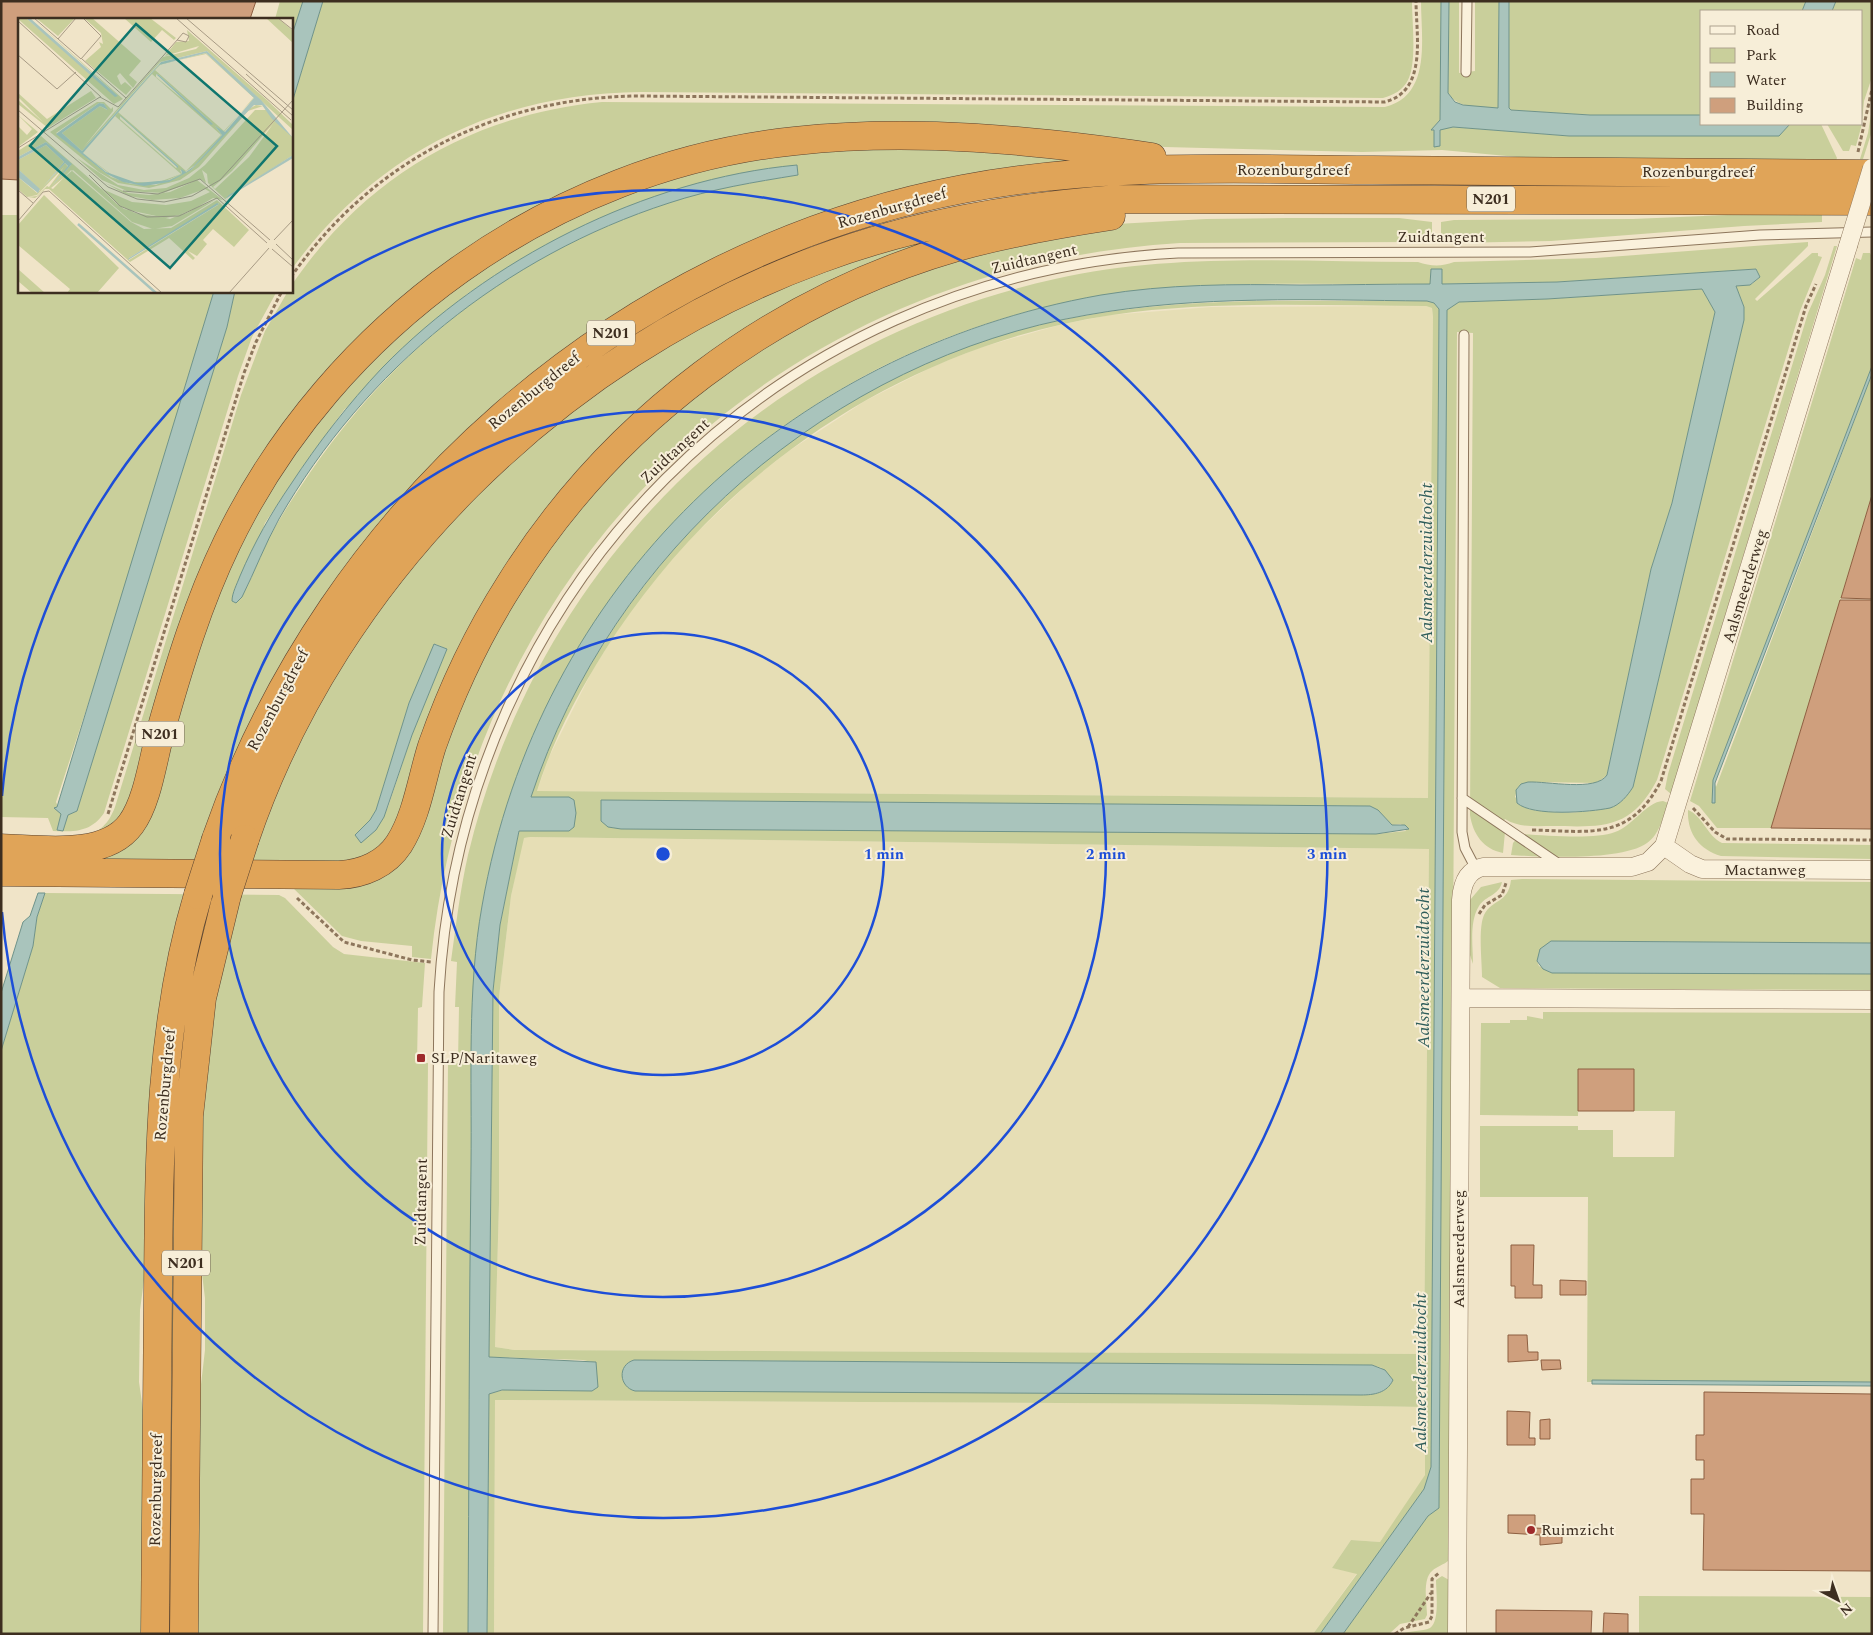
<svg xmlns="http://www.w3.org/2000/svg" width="1873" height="1635" viewBox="0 0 1873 1635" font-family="Spectral,serif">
<rect width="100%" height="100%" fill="#f0e4c8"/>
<!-- farmland -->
<path fill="#e6deb5" d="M1426,306L1432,308L1433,317L1429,798L537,791L549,757L592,671L621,625L656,576L689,540L755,477L789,451L865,401L936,365L979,348L1063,324L1110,315L1211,307Z
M530,837L1429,849L1424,1354L514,1350L495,1347L499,1203V997L511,896L523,838Z
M495,1400L1238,1404L1425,1407L1426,1463L1425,1475L1418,1488L1380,1542L1351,1540L1332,1568L1357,1573L1313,1634H494Z"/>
<!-- green -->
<path fill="#c9cf9b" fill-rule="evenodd" d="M280,1H303L291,38V19H275Z
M323,1H1412C1412,22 1417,62 1408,80C1403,90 1394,95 1383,98L641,92C497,93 376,153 291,270V106Z
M1421,1H1441L1440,120L1431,130L1453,127L1569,136H1779L1790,124H1821L1837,158L1835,163L1573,162L1442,150L1362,152L1165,147L963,133L783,136L485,245L267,461L139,789L113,830L78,841C97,832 107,828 115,807L241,395L265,331L288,291H291V286C365,177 471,115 602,102L1385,107C1432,95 1421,38 1421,1Z
M1449,1H1459V73L1475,71V1H1499L1498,109C1480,107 1458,109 1448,93Z
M1509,1H1806L1802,11H1702V115H1590L1511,110L1509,109Z
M1836,1H1872V77L1864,101L1862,122V11H1832Z
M1872,108V131L1863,159H1860L1868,133Z
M1827,124H1862L1856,146L1851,145L1849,151H1843Z
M790,147L1065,151V164L835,213L476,425L204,832L201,840H260L269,805L321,697L373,615L459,510L562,416L701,324L826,267L963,228L782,315L541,528L394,836L357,864L154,868L57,856L113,848L185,667L278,466L406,319L583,205ZM797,165L798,175C754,182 711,189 668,203C510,256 390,350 299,489C286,508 274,528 264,548C256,565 250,584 240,599L265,523L303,466L344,410L467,294L526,256L745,173ZM435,644L447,649L412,735L388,807L376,830L355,835L370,820L376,810L409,703Z
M1822,211V222L1744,226L1551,241L1454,243L1441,239V222L1454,220L1633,219Z
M1,215H19V291H214L106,649L56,802L61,814L57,830H63L68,815L77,811L227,327L235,291H277L252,337L238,376L104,813C91,832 75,832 53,831L48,818L1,817Z
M1288,218H1399L1432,222V239L1417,242L1180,243C781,267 472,560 431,959L412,957V946L361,941L342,936L289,884L377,873L455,702L556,528L712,374L902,272L1099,225L1206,219Z
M1808,242V246L1755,299L1757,301L1812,253H1818V256L1822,257L1800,311L1657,780C1631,830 1602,827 1553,826C1537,826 1519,828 1505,819L1500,827L1505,832L1503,853C1483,849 1473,834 1470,815L1473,333L1457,332L1449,1560C1444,1565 1437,1566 1432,1571C1422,1580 1427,1603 1427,1615L1425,1619L1400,1624L1389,1634H1343L1428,1516L1438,1508L1439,1500L1447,310L1459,302L1547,299L1702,289L1715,312L1672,503L1651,569L1607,775L1597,783L1533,782L1518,787L1515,797L1528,809C1553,814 1586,814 1610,807C1620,805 1628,795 1633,787L1744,320V307L1736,286L1752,284L1760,277L1756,269L1557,282L1442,284L1431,269L1430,284C1307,285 1180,277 1058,304C761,370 535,606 482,906C476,937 475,969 474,1001L468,1634H443L448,1063H458L459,1007H455L457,962L451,961C456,926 460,890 468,855C538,563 763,344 1055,279C1173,252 1298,262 1418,262C1430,266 1441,267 1454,262L1596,258Z
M1834,246H1837L1671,794L1665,789L1668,774L1808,313L1825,275Z
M1863,253H1870L1872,257V366L1718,767L1713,780L1716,787L1872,374V495L1771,828H1717L1699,806L1690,801L1856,258L1861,260Z
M1253,301H1427L1434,303L1439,309L1431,1467L1427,1485L1320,1634H1313L1357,1574L1332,1568L1351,1540L1380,1542L1425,1475V1407L1238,1404L495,1400L494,1634H487L489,1394L596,1363L583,1360L489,1357L493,991L500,925L519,831H568L569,797H530C604,580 784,399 1006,334C1087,310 1168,303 1253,301ZM1426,306L1432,308L1433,317L1428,798L537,791C552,742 577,695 604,652C716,473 902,346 1112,315C1215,300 1322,306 1426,306ZM618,800L1370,806L1378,810L1392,825L1401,824L1406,831L1376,834L612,828L601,821V801ZM530,837L1429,849L1424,1354L514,1350L495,1347L499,1203V997L511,896L524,838ZM634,1360L1372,1365L1382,1368L1385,1390L1375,1394L630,1361Z
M1663,801L1668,803C1663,817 1660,834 1647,843C1622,861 1543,857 1511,855L1513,843L1521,834C1545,835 1594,840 1615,832C1633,826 1646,802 1663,801Z
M1688,810C1703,816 1707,836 1722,843L1872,845V859L1721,856C1699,849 1687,833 1688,810Z
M1522,879L1872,882V943L1551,941L1537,961L1539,966L1552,973L1872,974V990L1500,988L1482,977C1482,961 1478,929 1484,915C1493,898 1508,904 1511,880Z
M1502,882C1499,896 1486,895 1479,906C1469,922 1473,946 1473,964L1469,952L1470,900L1481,887Z
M45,893L279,895L285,898L333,947L344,954L425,963L422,1007L418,1008L417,1063H428L423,1634H194L198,1410L205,1350V1298L199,1250V1142L210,1014L238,898L182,897L148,1250L140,1310L139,1382L146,1431L145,1634H1V1051L33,946L37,917Z
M210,901L212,902L174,1634H165L168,1213L176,1076L196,954Z
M1543,1012L1872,1013V1382H1587L1588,1197H1480V1126H1578V1130H1613V1157H1674L1675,1111H1634V1069H1579L1578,1116L1480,1115L1481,1023H1510V1020H1527V1016L1543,1019Z
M1442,1576L1449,1580V1634H1402C1410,1630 1422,1632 1430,1628C1440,1622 1436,1591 1436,1580Z
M1639,1596L1872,1597V1634H1639Z"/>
<!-- water -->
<path fill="#a9c4bc" stroke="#6f938a" d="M303,1H323L291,106V38Z
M1441,1H1449L1448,93L1455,102L1463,105L1498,108L1499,1H1509V108L1511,110L1590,115H1702V124H1790L1779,136H1569L1453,127L1440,130V146L1434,147V130H1431L1440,120Z
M1806,1H1836L1832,11H1802Z
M797,165L798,175C755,182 711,189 669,203C505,256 365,369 279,519C265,544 255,571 242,597L236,603L232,601C232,593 237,584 240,576C254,543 271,513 291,484C318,443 348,404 382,368C488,259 645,179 797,165Z
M1431,269H1442V284L1557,282L1756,269L1760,277L1750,285L1736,286L1744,307V320L1633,787C1628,795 1620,805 1610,808C1590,812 1533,817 1517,803L1516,790L1521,784L1528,782C1547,781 1596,792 1607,775L1651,569L1672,503L1715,312L1702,289L1547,299L1459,302L1447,310L1439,1508L1428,1516L1343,1634H1320L1424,1489L1431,1467L1439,309L1434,303L1427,301C1314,300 1198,295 1087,315C831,359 612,551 531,797H569L574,800L576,813L574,827L569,831H519L500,925L493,991L489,1357L596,1362L598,1387L592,1391L502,1390L489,1394L487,1634H468C469,1477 469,1321 471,1165C472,1079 467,990 482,906C538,586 784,351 1101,295C1167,284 1234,284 1300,285C1344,285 1387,284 1430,284Z
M214,291H235L227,327L77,811L68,815L63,831L57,830L61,814L54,808L57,807Z
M1872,366V374L1715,783V803H1712L1713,780L1718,767Z
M434,644L447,649L412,735L384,817L376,830L361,843L355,835L370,820L376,810L409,703Z
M601,800L1370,806L1378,810L1392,825H1405L1409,829L1376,834L621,829L608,827L601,821Z
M38,893H45L37,917L33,946L1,1051V993L23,922L30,916Z
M1551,941L1872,943V974L1552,973L1543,969L1537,961L1540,949Z
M634,1360L1372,1365L1385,1370L1393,1380C1387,1393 1374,1395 1361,1395L635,1391C619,1387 617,1365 634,1360Z
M1592,1380L1872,1382V1386L1592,1384Z"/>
<!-- building -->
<path fill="#cf9f7d" stroke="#8d5f41" d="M1,1H256L250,19H19V180L1,179Z
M1872,495V599L1841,598Z
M1840,600H1872V829L1771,828Z
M1578,1069H1634V1111H1578Z
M1511,1245H1534L1533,1285H1542V1298H1515V1286H1511Z
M1560,1280L1586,1281V1295H1560Z
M1508,1335H1527L1528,1352H1538V1360L1508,1362Z
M1541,1360H1560L1561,1369L1542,1370Z
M1704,1392L1872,1394V1571L1703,1570L1704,1514H1691V1479H1704V1460H1696V1435H1704Z
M1507,1411L1530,1412L1529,1438H1535V1445H1507Z
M1550,1419V1439H1540V1420Z
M1508,1515H1535V1528L1553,1529V1532H1562V1543L1540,1545V1535L1508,1533Z
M1496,1610L1592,1611L1591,1634H1496Z
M1604,1613L1628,1614V1634H1603Z"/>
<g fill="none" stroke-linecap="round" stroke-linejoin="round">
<defs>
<path id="lane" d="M1466,72L1467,1
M1464,335L1462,832L1465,848L1476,869
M1462,798L1559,864
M433,1634L439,992C462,588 773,274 1178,253L1530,252L1760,235L1872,232"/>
<path id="street" d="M1664,846L1690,864L1702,869L1872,870
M1461,998L1872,1000
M1457,1634L1461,900C1462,884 1467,870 1483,867H1632L1648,862L1664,846L1848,246"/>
<path id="highway" d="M216,839C330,510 620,254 963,189C1098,163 1236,169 1373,170C1539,171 1705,172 1872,174
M245,839C335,574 558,355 820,259C916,223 1016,207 1118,199L1872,201
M1,848C40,849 105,860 131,824C148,801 153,758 161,730C179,666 198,603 227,543C332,325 553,166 795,141C913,128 1035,140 1152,157
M1,872L339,875C363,874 386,864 399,844C417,816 422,777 432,746C452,689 478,634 510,584C611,422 773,300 957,247C1007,233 1059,224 1111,216
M155,1634C156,1520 157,1407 158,1293C159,1159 159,1025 198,895
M184,1634L189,1116L202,998L227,895"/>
</defs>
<!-- lane casing -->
<use href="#lane" stroke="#8d765c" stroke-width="11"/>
<!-- street casing -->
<use href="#street" stroke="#8d765c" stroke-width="19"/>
<!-- highway casing -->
<use href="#highway" stroke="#5b4430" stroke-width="29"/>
<!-- path -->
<path stroke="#8d765c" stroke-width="3" stroke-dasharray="4 2.5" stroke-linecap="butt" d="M1858,152L1872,89
M291,277C372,161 495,98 636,96L1384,102C1428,92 1416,35 1416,1
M1693,808L1715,832L1727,839L1872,840
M108,814L244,373L256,342L282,291
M1532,830C1590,831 1629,842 1661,781L1806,306L1816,284
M297,898L344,942L412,960L431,962
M1479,914L1485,905L1502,895L1506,883
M1408,1627L1431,1593
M1395,1634L1404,1628L1429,1622L1432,1616V1579L1440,1572"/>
<!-- lane -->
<use href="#lane" stroke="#faf1dc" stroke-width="9"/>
<!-- street -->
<use href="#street" stroke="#faf1dc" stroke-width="18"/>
<!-- highway -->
<use href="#highway" stroke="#e0a458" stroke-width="28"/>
<defs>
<path id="street-bridge" d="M1848,246L1872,168"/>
<path id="highway-bridge" d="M198,895L216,839
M227,895L245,839"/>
</defs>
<!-- street-bridge casing -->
<use href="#street-bridge" stroke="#8d765c" stroke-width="19" stroke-linecap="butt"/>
<!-- highway-bridge casing -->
<use href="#highway-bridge" stroke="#5b4430" stroke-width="29" stroke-linecap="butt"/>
<!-- street-bridge -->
<use href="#street-bridge" stroke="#faf1dc" stroke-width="18"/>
<!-- highway-bridge -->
<use href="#highway-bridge" stroke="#e0a458" stroke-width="28"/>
</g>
<!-- distance rings -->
<g fill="none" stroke="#1d4ed8" stroke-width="2.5">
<circle cx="663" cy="854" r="221"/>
<circle cx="663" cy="854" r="443"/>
<path d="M2 796A664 664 0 1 1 2 912"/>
</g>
<!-- markers -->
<g fill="#9e2a2b" stroke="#f7eed8" stroke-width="2">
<rect x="416" y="1053" width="10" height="10" rx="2.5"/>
<circle cx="1531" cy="1530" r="5"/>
</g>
<g text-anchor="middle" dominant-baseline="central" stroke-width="4" stroke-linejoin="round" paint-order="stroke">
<!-- shield labels -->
<g fill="#f7eed8" stroke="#756857" stroke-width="1">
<rect x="1467" y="186.5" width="48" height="25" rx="4"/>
<rect x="587" y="320.5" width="48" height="25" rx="4"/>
<rect x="136" y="721.5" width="48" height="25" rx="4"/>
<rect x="162" y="1250.5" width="48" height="25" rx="4"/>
</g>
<g font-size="15" font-weight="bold" fill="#3d2e20">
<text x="1491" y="199">N201</text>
<text x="611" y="333">N201</text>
<text x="160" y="734">N201</text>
<text x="186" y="1263">N201</text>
</g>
<!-- street labels -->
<g font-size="16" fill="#3d2e20" stroke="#f7eed8">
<text x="1293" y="170">Rozenburgdreef</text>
<text x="1698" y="172">Rozenburgdreef</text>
<text transform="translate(892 208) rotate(-16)">Rozenburgdreef</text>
<text x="1441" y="237">Zuidtangent</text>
<text transform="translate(1034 259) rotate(-13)">Zuidtangent</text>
<text transform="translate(534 391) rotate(-39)">Rozenburgdreef</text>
<text transform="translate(675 451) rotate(-43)">Zuidtangent</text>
<text transform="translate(1745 586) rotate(-73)">Aalsmeerderweg</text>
<text transform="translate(278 700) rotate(-62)">Rozenburgdreef</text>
<text transform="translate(459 796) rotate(-73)">Zuidtangent</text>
<text x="1765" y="870">Mactanweg</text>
<text transform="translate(165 1085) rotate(-85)">Rozenburgdreef</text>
<text transform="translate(421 1202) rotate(-89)">Zuidtangent</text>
<text transform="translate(1459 1249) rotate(-90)">Aalsmeerderweg</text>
<text transform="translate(156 1490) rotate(-89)">Rozenburgdreef</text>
</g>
<!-- poi labels -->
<g font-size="16" fill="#3d2e20" stroke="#f7eed8" text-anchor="start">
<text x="431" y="1058">SLP/Naritaweg</text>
<text x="1541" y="1530">Ruimzicht</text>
</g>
<!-- water labels -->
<g font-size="18" font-style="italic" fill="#2f5d5a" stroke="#f7eed8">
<text transform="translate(1426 563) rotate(-90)">Aalsmeerderzuidtocht</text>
<text transform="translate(1423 968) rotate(-90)">Aalsmeerderzuidtocht</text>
<text transform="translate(1420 1373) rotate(-90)">Aalsmeerderzuidtocht</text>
</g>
</g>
<!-- overview -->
<g transform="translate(18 18)">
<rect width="275" height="275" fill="#f0e4c8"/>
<path d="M8,0L100,78L14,0L105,81L96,86L0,1ZM18,0H57L40,18ZM66,0H74L123,43L111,57L119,64L115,70L102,55L99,58L103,67L107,64L114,70L108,77L67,43L83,29L81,24L85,26L83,15ZM106,0H132L158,20L156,22L144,12L133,24ZM248,0H260L275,13V25ZM169,12L249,82L275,107V112L189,33L142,44L64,133L44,115L82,88L89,92L86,86L81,85L38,115L93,159L113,166L138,167L173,152L229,92L238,87L245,88L230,93L181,149L162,162L131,170L100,165L81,154L32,114L79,84H86L93,91L95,89V93L65,130L145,39L178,31L181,28L147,38L158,24L171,23ZM188,35L236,79L206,114L197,108L204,117L177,147L167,154L162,152L164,156L149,163L118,165L93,157L65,135L141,47ZM188,36L236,80L206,113L137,52L143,46ZM134,56L203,117L168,153L100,94ZM138,56L141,57L195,106L138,59ZM97,98L163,156L141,164H113L94,157L65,135ZM102,98L160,148L158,150L102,101ZM73,73L78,80L30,110L0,86V82L25,104L0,79V75L29,101ZM237,92H248L275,120V137L207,181L190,165L189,156L184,152L188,165L182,161L145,175L109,173L84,162L59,140L100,167L126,172L148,170L171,160L187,147ZM255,106L231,139L197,171L195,169L214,153ZM0,97L20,114L0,129V108L9,117L14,111ZM23,118L106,191L152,201L197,182L154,208L135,211L114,204L55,152L33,170L31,169L46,149L19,177L9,179L0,171V159L19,175L22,172L0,151V142L28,127L46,144L25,169L47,145L50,149L33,169L53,147L28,124L0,139V133ZM53,152L113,204L126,211L153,210L199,182L231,212L216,229L195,211L185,222L189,226L179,238L170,233L177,240L175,242L151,220L112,244L31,171H27L20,178L17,180L10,179L19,178L29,168L35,171ZM201,185L200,187L111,242V240ZM179,162L205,182L195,180L169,195L148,200L117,195L99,186L82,170L114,184L148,187L173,183L192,174L187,171L162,180L134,182L111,178L87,165L110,175L131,177L152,174ZM26,177L101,250L79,275H49L52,271L0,227V207ZM0,251L27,275H14L0,263Z" fill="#c9cf9b" fill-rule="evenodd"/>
<path d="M8,0H12L100,78L97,79ZM189,33L243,82L275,120L254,101L244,87H236L173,152L151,164L126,168L105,164L89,156L38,116L81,85L86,86L90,92L82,88L44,115L64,133L143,44ZM188,35L236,80L207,114L197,108L204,117L175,149L168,154L163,151L164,156L152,162L119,165L88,154L65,135L141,47ZM138,56L141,57L195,106L193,107ZM101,97L103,98L160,148V150ZM28,124L54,146L33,169L50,148L47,145L25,169L46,144L28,127L0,142V139ZM275,137V140L207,181L211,177ZM0,151L22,171L20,175L0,159ZM199,185L201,186L110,242L111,240Z" fill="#a9c4bc" fill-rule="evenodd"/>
<path fill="none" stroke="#a9c4bc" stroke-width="2.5" d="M60,206L138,275"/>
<path fill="none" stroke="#a89b85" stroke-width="1" d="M16,0L63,41L83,18L65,0M158,0L273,102M168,0L275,92M260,0L275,12M0,3L83,79M40,21L58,0M0,37L39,71L58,54M64,41L108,80M228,56L275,98M0,92L90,169L119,181L146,184L174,178L202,162L275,82M0,130L82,79L100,89L101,88L145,38L160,21L165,15L171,18L168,24L159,22M71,157L102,188L129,199L161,198L199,180L249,225M0,172L15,185M105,173L140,176L182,161L252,222M0,203L25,174L31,173L144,275M256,222L275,202M258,226L275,242M254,231L275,249M211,275L251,230"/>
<path fill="#0f766e" fill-opacity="0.15" stroke="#0f766e" stroke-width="2.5" d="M118,6L259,128L152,250L12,128Z"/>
<rect width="275" height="275" fill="none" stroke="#3d2e20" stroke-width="2.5"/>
</g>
<circle cx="663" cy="854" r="8" fill="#1d4ed8" stroke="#f7eed8" stroke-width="2.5"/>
<g font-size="15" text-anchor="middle" font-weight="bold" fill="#1d4ed8" stroke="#f7eed8" stroke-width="4" stroke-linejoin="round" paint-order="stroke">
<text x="884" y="859">1 min</text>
<text x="1106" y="859">2 min</text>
<text x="1327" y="859">3 min</text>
</g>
<!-- border -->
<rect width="1873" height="1635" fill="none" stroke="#3d2e20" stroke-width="5"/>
<!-- legend -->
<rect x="1700" y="10" width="162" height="115" fill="#f7eed8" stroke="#ada18e"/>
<rect x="1710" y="26" width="25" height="8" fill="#faf1dc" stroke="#ada18e"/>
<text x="1746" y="35" font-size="15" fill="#3d2e20">Road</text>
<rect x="1710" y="48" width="25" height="15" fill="#c9cf9b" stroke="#ada18e"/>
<text x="1746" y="60" font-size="15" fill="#3d2e20">Park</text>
<rect x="1710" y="72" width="25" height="15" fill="#a9c4bc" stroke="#ada18e"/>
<text x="1746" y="85" font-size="15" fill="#3d2e20">Water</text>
<rect x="1710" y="98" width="25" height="15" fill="#cf9f7d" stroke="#ada18e"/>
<text x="1746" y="110" font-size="15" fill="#3d2e20">Building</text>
<!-- north arrow -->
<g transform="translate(1838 1600) rotate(139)" stroke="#f7eed8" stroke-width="4" paint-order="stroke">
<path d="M0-4L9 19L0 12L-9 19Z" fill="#3d2e20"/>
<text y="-8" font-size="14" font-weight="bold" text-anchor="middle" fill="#3d2e20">N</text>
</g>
</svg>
